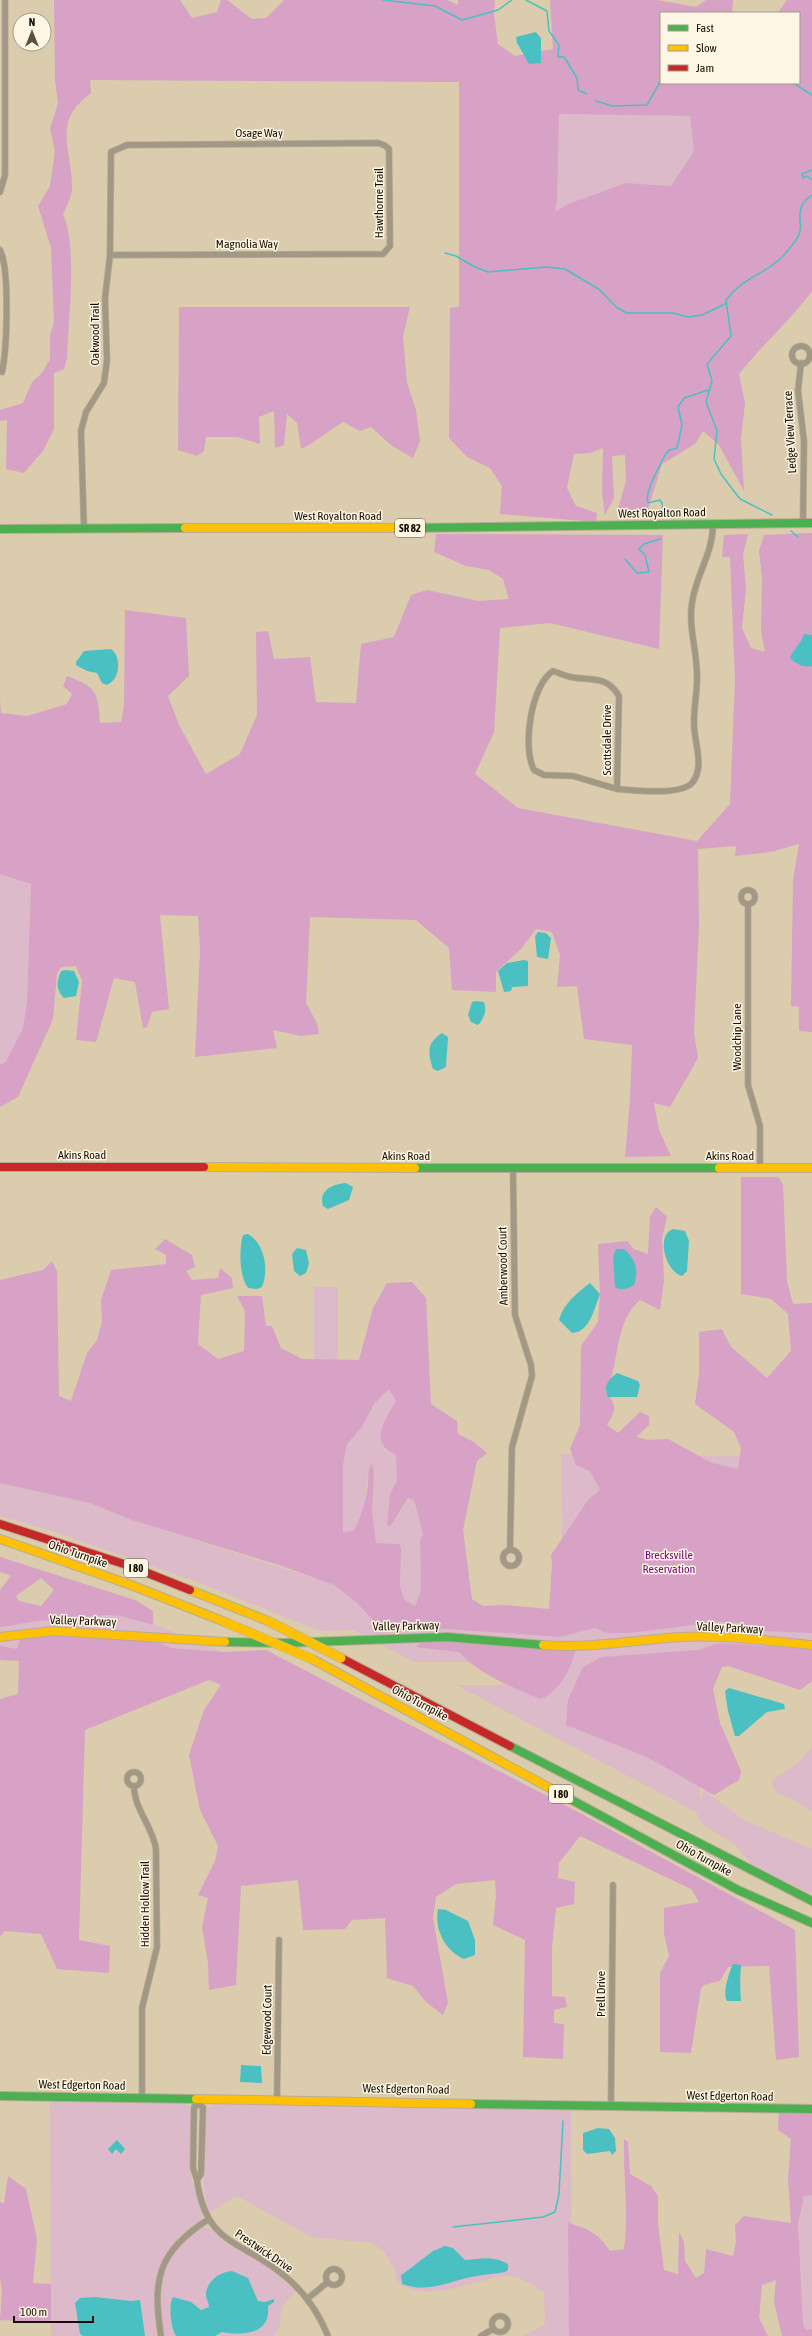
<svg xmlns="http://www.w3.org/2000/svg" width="812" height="2336" viewBox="0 0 812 2336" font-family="'Asap Condensed',sans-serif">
<rect width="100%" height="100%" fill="#daccad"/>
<!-- green -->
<path fill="#ddbaca" d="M559,114L690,116L694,151L672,186L626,183L554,212L557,200Z
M0,874L31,883L27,1002L23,1029L6,1062L0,1065Z
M314,1287H338V1588L356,1602L367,1613L563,1614L561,1454L784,1457L812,1615V1663H701L700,1800L704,1790L744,1820L812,1849V1894L753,1866L733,1843L702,1824L696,1812L456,1685H512V1662H414L353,1630L320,1631L197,1582L49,1530L0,1516V1483L90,1503L132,1520L314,1578Z
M389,1389L396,1401L382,1427L385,1450L396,1455L397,1481L390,1494L391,1525L409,1498L414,1500L423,1534L420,1541L421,1590L415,1606L404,1599L400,1586L401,1548L388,1543H376L372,1511L374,1474L372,1463C366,1470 367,1493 365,1503C363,1513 359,1521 354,1530L343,1534V1465L347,1444L362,1427L374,1404Z
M0,1612L126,1613L245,1661L0,1660Z
M812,1746V1812L792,1799L778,1794L771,1782L798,1762Z
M50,2099L183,2103L190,2107C196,2127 188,2156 191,2177C193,2186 204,2211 202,2217C199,2225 186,2232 180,2238C150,2264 152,2300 157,2336H51Z
M217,2103L571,2106L572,2336H522L545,2325L544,2293C534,2286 523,2278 511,2276C504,2275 493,2278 486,2280C456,2287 427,2300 397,2283L394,2268L384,2252L373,2243L311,2237L237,2196L209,2213L204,2191L205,2113L206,2108Z
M812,2195V2329L806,2330L803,2324L798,2224L804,2196Z
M204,2227L213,2230L229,2245L264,2264L296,2291L282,2307L279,2330L273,2336H164C162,2322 158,2307 159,2293C162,2266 178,2239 204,2227Z"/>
<!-- forest -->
<path fill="#d7a2c5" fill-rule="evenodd" d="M54,0H180L192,18L217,12L221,0H227L252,19L266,18L284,0H447L458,5V0H495L494,14L498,44L515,56L553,49L550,0H657L696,7L706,0H733L732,13H661V83H799V13H778L787,0H812V291C790,321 762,345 739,374L745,403L741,439L744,491L719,445L703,431L695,444L662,464L648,509L617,512L626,481L625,455L612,456L614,498L605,515L602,493L603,448L590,453L574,454L567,488L576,506L597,513L596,522L500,514L502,486L490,468L467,457L449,438L450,308L459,307V82L90,80L91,93C52,122 71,146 72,185C73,194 67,206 63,214C78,248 68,320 67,358L64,369L54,373V429L43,451L24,473L6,469L7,420L0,421V410L23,403L32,382L42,373L50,359V335L54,323L51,248L38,206L50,186L55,151L50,129L58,103L55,80ZM559,114L690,116L694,151L671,186L626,183L568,204L555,212L557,201Z
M179,307H410L403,336L407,383L416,410L420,441L413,458L392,446L371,427L360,431L343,422C327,431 318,441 301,449L297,423L287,414L284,445L275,448L274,411L259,417L260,444L237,437H206L204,451L197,456L178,450Z
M812,533V1032L799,1031V1007L791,1006L793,880L799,844L771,852L735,856L736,846L698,849L699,926L694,1032L698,1058L670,1107L654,1103L659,1130L671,1156L625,1157L630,1099L632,1045L584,1039L577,986L557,987L560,955L552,932L536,929L521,949L496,972V992L452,990L449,948L416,920L310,917L306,1003L317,1023L319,1034L301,1036L273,1030L277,1048L195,1057L200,951L198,916L160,915L169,1009L152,1012L147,1027L143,1028L135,982L114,978L96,1042L76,1040L82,981L76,966L61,967L57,974L53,1019L18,1097L0,1107V1065L6,1062L23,1028L27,1002L31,884L0,874V699L1,713L27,716L67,704L72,694L63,686L67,676C97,687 98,692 100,723L121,722L124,706L125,610L186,618L189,676L168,696L179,725L206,774L240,754L257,715L256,632L268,631L274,659L310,657L316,702L356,703L361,644L394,637L411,595L427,590L478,601L509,599L503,579L489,570L466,566L434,552L436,534L663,535L659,649L550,623L500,628L494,732L475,774L518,808L697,841L730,804L735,680L730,557H722L724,535L748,534L743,554L746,589L742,628L751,648L765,652L761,632L762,578L759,551L764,535Z
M741,1177H778L783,1184L787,1281L793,1304L812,1303V1633L764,1631L740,1623L718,1622L630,1633H606L595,1628L560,1637L377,1624L356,1602L334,1585L282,1566L132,1520L90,1503L0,1483V1280L43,1270L52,1261L57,1271L59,1396L71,1401L87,1353L97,1340L102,1322L101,1300L111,1270L166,1264V1255L155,1249L165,1239L192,1255L195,1267L186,1271L192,1280L218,1278L220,1268L232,1278L233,1288L201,1295L198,1344L218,1359L244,1351L245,1311L237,1296H262L266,1326H272L281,1348L302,1359L359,1360L373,1308L387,1283L412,1282L426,1298L431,1404L457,1421L458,1434L474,1442L487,1453L477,1461L463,1530L472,1599L483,1606L505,1605L549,1609L552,1564L551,1555L588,1500L600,1490L590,1471L576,1465L570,1449L580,1425L581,1346L598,1322L600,1294L598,1244L627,1241L634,1249L648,1254L650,1216L656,1207L667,1217L662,1238L664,1281L660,1310L640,1300C614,1322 620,1363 606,1391C617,1408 617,1408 607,1425L618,1433L640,1412L649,1416V1425L636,1437L649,1440L668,1439L712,1463L738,1469L741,1448L734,1432L695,1404L699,1374V1332L722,1329L731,1347L767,1378L791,1351L788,1314L771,1299L741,1294ZM389,1389L396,1401C385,1420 368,1443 396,1455L397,1481L390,1494L387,1526L391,1525L408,1498L414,1500L423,1534L420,1541L421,1590L415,1606L404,1599L400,1586L401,1548L399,1544L376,1543L372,1511L374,1474L372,1463C367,1470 369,1477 368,1484C366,1501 362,1515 354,1530L343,1533V1465L347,1444L362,1427L374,1404Z
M0,1557L135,1600L153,1611V1625L121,1616L107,1615L38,1621L0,1627V1590L11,1576L0,1572ZM41,1578L54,1590L41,1606L19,1601L16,1596Z
M64,1635L123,1639L161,1643L171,1648L223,1652L266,1650L578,1812L795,1930L799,2057L776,2060L769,1966L728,1967L720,1981L704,1985L701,1988L691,2053L660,2052V1973L669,1956L664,1933V1908L699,1902L691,1889L580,1836L559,1863L558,1878L575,1882L574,1904L556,1908L552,1948V1996L565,1997L567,2007L554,2010V2023L564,2024L563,2059L523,2057L525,1940L493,1925L496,1896L495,1880L456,1884L436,1897L433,1918L448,2003L443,2015L426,2002L413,1986L387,1978L385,1918L352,1920L345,1929L303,1930L298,1880L241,1886L236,1985L209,1990L208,1963L202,1927L208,1898L198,1895L215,1861L218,1846L200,1810L189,1755L204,1710L221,1685L209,1680L85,1730L79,1940L110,1946L109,1973L57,1969L41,1934L5,1931L0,1937V1699L18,1694L19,1661L0,1660V1646L17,1649L20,1638Z
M424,1640L575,1649C574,1665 557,1695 540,1699C511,1686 481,1676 459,1652L416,1647Z
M719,1643L812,1649V1681L800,1690L728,1666L722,1667L713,1689L720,1723L741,1771L739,1780L714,1795L647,1757L566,1725L568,1700L583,1667L602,1657L698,1650Z
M779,2111L812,2112V2195L804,2196L798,2224L803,2324L806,2330L812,2329V2336H782L774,2302L776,2280L762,2285L759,2318L768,2336H569L568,2223C588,2228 599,2234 610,2251L624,2249C629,2213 623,2176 624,2139L628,2142L630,2174L651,2186L658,2196V2224L664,2270L678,2274L679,2232L684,2242L685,2261L696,2278L704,2273L706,2249L733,2256L736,2242L735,2225L744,2216L791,2223L788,2179L791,2139L778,2130Z
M8,2176L26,2189L37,2239L33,2283L51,2284V2323L0,2320L2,2290L0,2279V2202L4,2203Z"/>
<!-- water -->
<path fill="#4bc0c2" d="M536,32L541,38V63L529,64L517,43L516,37Z
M804,634L812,635V666C803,668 796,664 790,658C794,648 801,644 804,634Z
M111,649C122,657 120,680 107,685L102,683L97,673L87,671L76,665V662L84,651Z
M538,932L546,933L551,938L548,959L537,957L535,936Z
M524,960L528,961V986L512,987L511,991L504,992L498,971L507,963Z
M66,970L74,971L79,982L76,996L64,998C55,989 57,981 61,971Z
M476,1001L484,1002C487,1011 484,1019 478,1025L471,1022L468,1015L472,1002Z
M442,1033L448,1037L446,1067L438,1071L433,1069C428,1053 426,1043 442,1033Z
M346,1183L353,1187L349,1200L328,1209L323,1206C318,1190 333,1184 346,1183Z
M673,1229L685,1231L689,1241L687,1271L682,1276C666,1272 655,1236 673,1229Z
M248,1234C265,1244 269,1270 262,1287L257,1289L248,1288C239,1276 239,1249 243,1235Z
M297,1248L306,1250L309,1263L306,1273L300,1276L294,1271L292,1254Z
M616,1249H624C636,1260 639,1269 634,1285C628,1289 621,1291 615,1287L613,1257Z
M590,1283L600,1294C594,1309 590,1332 572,1333L559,1320C564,1303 576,1294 590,1283Z
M617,1373L638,1381L640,1385L637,1397H608C603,1386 608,1380 617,1373Z
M729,1688L784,1704L785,1709L767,1712L739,1736H735L728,1711L725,1691Z
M438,1909L446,1910L468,1921L475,1940V1955L464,1959C445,1951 434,1929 438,1909Z
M733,1964L741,1965C740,1977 740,1989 741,2001H727C722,1993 729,1973 733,1964Z
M241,2065L261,2066L262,2083L240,2082Z
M598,2128L609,2129L615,2138L616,2151L612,2155L610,2151L587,2154L583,2150V2133Z
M117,2140L125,2149L121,2154L116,2149L112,2154L108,2149Z
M445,2246L453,2248L465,2260C481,2259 492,2255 508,2264V2270L505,2272C496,2274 486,2274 477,2276C450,2280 430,2294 402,2284L401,2275L403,2274L433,2251Z
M232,2271L248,2278L258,2301L265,2302L274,2299V2302L268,2306C271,2334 244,2336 222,2332L215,2336H176C171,2328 168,2305 173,2297L191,2302L201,2310L209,2307C209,2302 206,2299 206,2295C206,2281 220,2272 232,2271Z
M95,2297L131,2301L140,2300L145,2336H83L80,2334L75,2303L80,2298Z"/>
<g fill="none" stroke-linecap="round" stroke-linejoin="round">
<!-- stream -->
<path stroke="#4bc0c2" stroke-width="1.5" d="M383,0L435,6L462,20L498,10L512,0
M526,0L547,11L549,31L559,45L558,57H564L577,78L578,90L587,94
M793,83L812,95
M596,101L612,106L647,105L661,80
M812,170L802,174L803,178L807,176L812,180
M445,253L456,256L475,267L488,272L546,267L565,269L600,290L616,307L627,313H673L688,317L702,315L727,303
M663,512L662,503L660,500L648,503C644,492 660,466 665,455L669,450L677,448L682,425L678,407L684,398L708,390
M772,515L740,499L721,474L714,459L717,431L706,402L712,381L707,364L731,336L726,300C744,277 761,276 780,259C786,254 791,246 796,240C808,224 789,211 812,195
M791,531L798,537
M625,559L637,573L649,572L645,555L639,549L644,544L660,539
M453,2227L543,2217L555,2212L559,2194L563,2121"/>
<defs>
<path id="street" d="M0,192L5,175V0
M0,250C10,270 7,349 2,372
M792 355a9 9 0 1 1 18 0a9 9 0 1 1-18 0Z
M801,363L798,391L804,441L803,523
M84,528L81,431L86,412L104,383L107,360L105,298L110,255L111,152L127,145L378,143L384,145L389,149L390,246L383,254L110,255
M617,789L573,776L544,775L534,770C522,747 531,685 553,671C559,673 565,676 571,677C591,681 607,675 619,696L617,789C634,790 680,796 692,783C706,767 693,740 694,721C694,707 697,693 697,679C698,653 688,629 692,603C696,574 713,554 713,524
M741 897a7 7 0 1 1 14 0a7 7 0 1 1-14 0Z
M748,904V1085L760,1126V1168
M510,1550L512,1447L532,1376L531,1365L515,1315L513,1168
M503 1558a8 8 0 1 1 16 0a8 8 0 1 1-16 0Z
M127 1779a7 7 0 1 1 14 0a7 7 0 1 1-14 0Z
M134,1786C134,1809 153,1827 156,1849L157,1947L142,2008V2098
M277,2100L279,1940
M198,2104L203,2107L201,2174L197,2180L193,2168L194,2107Z
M611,2104L613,1885
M197,2180C206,2245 240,2240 281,2273C303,2290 318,2311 328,2336
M326 2277a8 8 0 1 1 16 0a8 8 0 1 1-16 0Z
M307,2299L328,2282
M492 2324a8 8 0 1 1 16 0a8 8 0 1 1-16 0Z
M161,2336C152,2279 158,2251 209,2219
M481,2336L493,2329"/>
<path id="fast" d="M411,528L812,523
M0,529L185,528
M415,1168H719
M225,1642L284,1643L447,1637L543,1645
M510,1746L812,1901
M570,1799L738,1890L812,1923
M0,2096L196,2099
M471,2104L812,2109"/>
<path id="slow" d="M185,528H411
M204,1167L415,1168
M719,1168H812
M0,1539L131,1585L225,1622
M190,1590L268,1621
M0,1637L54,1631L225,1642
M543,1645C589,1649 634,1640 680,1637C724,1635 769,1641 812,1645
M312,1659L570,1799
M196,2099L471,2104"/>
<path id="jam" d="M0,1167H204
M0,1524L130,1566L190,1590
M341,1658L510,1746"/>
</defs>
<!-- street casing -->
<use href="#street" stroke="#b8ac95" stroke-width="7"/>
<!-- fast casing -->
<use href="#fast" stroke="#b8ac95" stroke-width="10"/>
<!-- slow casing -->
<use href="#slow" stroke="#b8ac95" stroke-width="10"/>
<!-- jam casing -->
<use href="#jam" stroke="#b8ac95" stroke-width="10"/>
<!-- street -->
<use href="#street" stroke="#a19885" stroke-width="5.5"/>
<!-- fast -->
<use href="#fast" stroke="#4caf50" stroke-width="8"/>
<!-- slow -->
<use href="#slow" stroke="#ffc107" stroke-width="8"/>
<!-- jam -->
<use href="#jam" stroke="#c62828" stroke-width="8"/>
<defs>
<path id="slow-bridge" d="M268,1621L341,1658
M225,1622L312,1659"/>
</defs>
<!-- slow-bridge casing -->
<use href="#slow-bridge" stroke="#b8ac95" stroke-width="10" stroke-linecap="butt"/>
<!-- slow-bridge -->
<use href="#slow-bridge" stroke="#ffc107" stroke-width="9"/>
</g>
<g text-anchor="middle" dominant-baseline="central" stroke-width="3" stroke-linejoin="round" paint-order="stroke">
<!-- shield labels -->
<g fill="#fef6e5" stroke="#5d5445" stroke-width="1">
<rect x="395" y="519" width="30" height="18" rx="3"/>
<rect x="124" y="1559" width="24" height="18" rx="3"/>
<rect x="549" y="1785" width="24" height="18" rx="3"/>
</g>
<g font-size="11" font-weight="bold" fill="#180f00">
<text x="410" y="528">SR 82</text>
<text x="136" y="1568">I 80</text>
<text x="561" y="1794">I 80</text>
</g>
<!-- street labels -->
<g font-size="12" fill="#180f00" stroke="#fef6e5">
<text x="259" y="133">Osage Way</text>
<text transform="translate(379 203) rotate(-90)">Hawthorne Trail</text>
<text x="247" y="244">Magnolia Way</text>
<text transform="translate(95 334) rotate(-90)">Oakwood Trail</text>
<text transform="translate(790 432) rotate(-93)">Ledge View Terrace</text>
<text transform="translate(662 513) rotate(-1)">West Royalton Road</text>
<text x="338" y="516">West Royalton Road</text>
<text transform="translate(607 740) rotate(-90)">Scottsdale Drive</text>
<text transform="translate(737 1037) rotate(-90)">Woodchip Lane</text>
<text x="82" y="1155">Akins Road</text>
<text x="406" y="1156">Akins Road</text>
<text x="730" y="1156">Akins Road</text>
<text transform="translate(503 1266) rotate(-91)">Amberwood Court</text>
<text transform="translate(78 1554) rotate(19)">Ohio Turnpike</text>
<text transform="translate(83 1621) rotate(2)">Valley Parkway</text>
<text transform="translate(406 1626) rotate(-1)">Valley Parkway</text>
<text transform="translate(730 1628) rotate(3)">Valley Parkway</text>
<text transform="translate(420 1703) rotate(28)">Ohio Turnpike</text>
<text transform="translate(704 1858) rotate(29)">Ohio Turnpike</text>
<text transform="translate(145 1904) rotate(-90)">Hidden Hollow Trail</text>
<text transform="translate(601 1994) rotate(-90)">Prell Drive</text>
<text transform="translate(267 2020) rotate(-89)">Edgewood Court</text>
<text transform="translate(82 2085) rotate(1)">West Edgerton Road</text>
<text transform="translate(406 2089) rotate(1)">West Edgerton Road</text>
<text transform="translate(730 2096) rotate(1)">West Edgerton Road</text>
<text transform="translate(264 2251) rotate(34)">Prestwick Drive</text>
</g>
<!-- park labels -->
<g font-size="12" fill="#75067b" stroke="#fef6e5">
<text x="669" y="1555">Brecksville<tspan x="669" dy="14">Reservation</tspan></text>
</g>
</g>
<!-- legend -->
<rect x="660" y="12" width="140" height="72" fill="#fef6e5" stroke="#a29a89"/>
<rect x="668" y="25" width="20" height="6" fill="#4caf50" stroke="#a29a89"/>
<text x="696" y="32" font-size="12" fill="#180f00">Fast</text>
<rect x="668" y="45" width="20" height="6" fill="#ffc107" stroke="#a29a89"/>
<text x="696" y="52" font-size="12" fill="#180f00">Slow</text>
<rect x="668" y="65" width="20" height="6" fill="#c62828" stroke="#a29a89"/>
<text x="696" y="72" font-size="12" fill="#180f00">Jam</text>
<!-- north arrow -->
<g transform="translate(32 32)"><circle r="19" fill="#fef6e5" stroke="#a29a89"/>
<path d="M0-3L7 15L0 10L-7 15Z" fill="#5c513d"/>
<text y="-6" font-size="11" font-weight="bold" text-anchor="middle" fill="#180f00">N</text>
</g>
<!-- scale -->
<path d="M14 2316v6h79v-6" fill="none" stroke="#180f00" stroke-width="2"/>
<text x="20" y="2316" font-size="12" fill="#180f00" stroke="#fef6e5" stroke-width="3" paint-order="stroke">100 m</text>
</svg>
